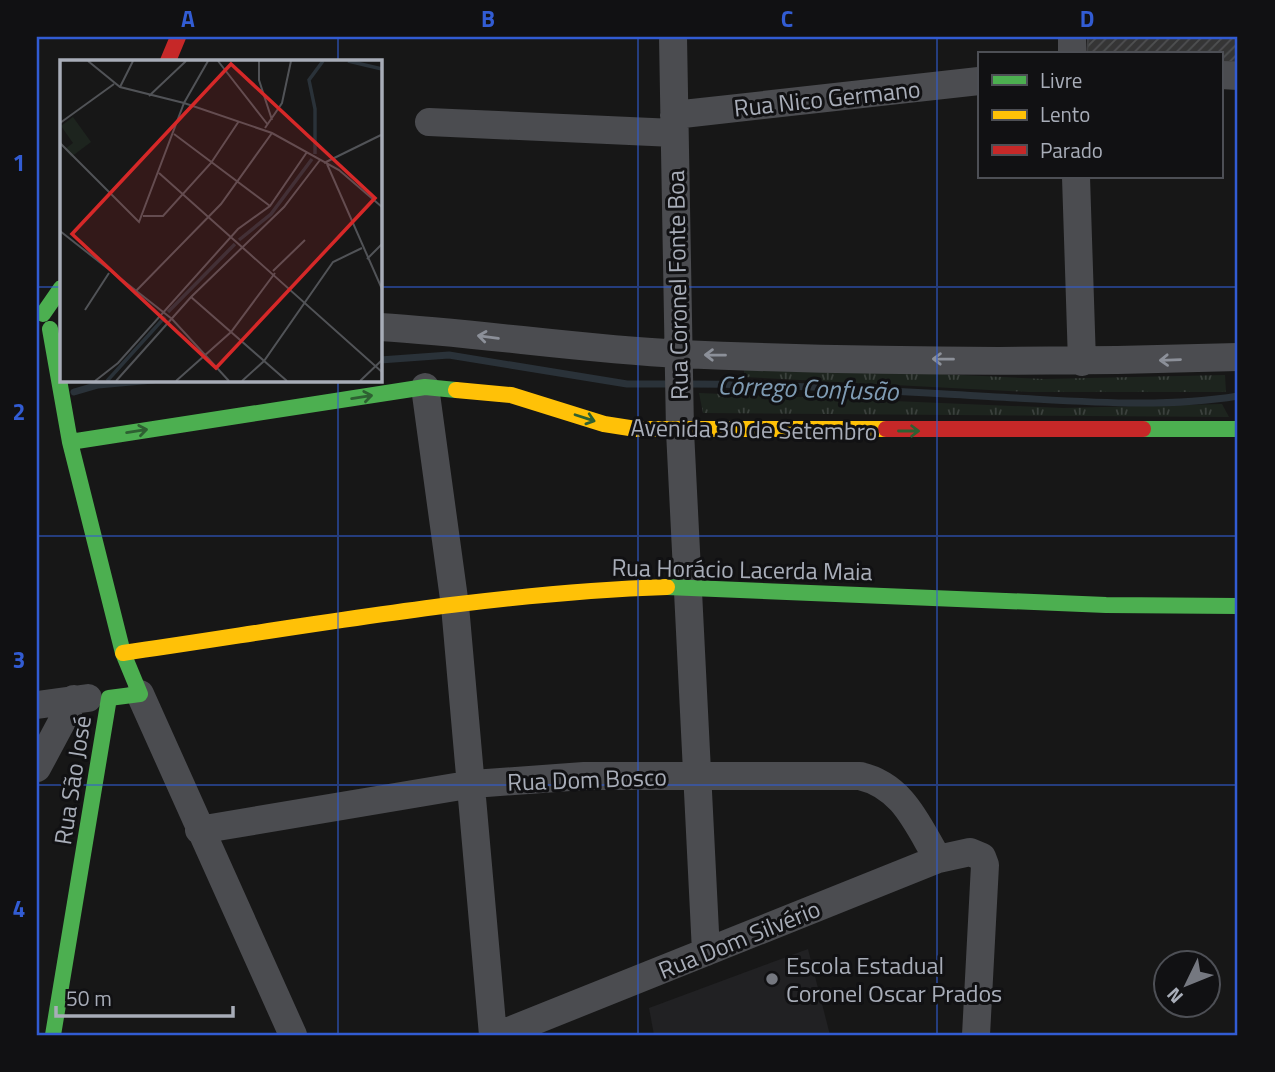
<svg xmlns="http://www.w3.org/2000/svg" width="1275" height="1072" viewBox="0 0 1275 1072" font-family="'Titillium Web',sans-serif">
<defs>
<pattern id="grass-tufts" width="24" height="20" patternUnits="userSpaceOnUse" patternTransform="scale(1.75)"><rect width="24" height="20" fill="#1d241e"/><path d="M3 7l-1-3M5 7V3M7 7l1-3M15 17l-1-3M17 17v-4M19 17l1-3" fill="none" stroke="#3b413d"/></pattern>
<pattern id="building-hatch" width="6" height="6" patternUnits="userSpaceOnUse" patternTransform="scale(1.75)"><rect width="6" height="6" fill="#353536"/><path d="M-1 1l2-2M0 6l6-6M5 7l2-2" fill="none" stroke="#4f5051"/></pattern>
<filter id="shadow"><feDropShadow dx="4.5" dy="8" stdDeviation="0" flood-color="#0009"/></filter>
</defs>
<rect width="100%" height="100%" fill="#171717"/>
<!-- built -->
<path fill="#212123" d="M808,949L830,1035H654L649,1008Z"/>
<!-- grass -->
<path fill="url(#grass-tufts)" d="M744,369L859,370L1044,379L1225,375L1226,392H1029L744,377Z
M699,393L1063,408L1222,404L1229,417L703,413Z"/>
<g fill="none" stroke-linecap="round" stroke-linejoin="round">
<!-- stream -->
<path stroke="#2a3239" stroke-width="7" d="M380,360L449,355L627,384H675
M687,384C796,384 906,392 1016,398C1089,402 1166,408 1238,396
M74,392L98,385L153,380"/>
</g>
<!-- building -->
<path fill="url(#building-hatch)" stroke="#3f4043" stroke-width="2" filter="url(#shadow)" d="M1088,37H1238V62H1221V54H1087Z"/>
<g fill="none" stroke-linecap="round" stroke-linejoin="round">
<!-- street -->
<path stroke="#4b4c50" stroke-width="28" d="M673,37L680,431L706,952
M1072,37V54
M1221,75L1238,76
M674,115L979,81
M429,122L674,133
M1076,177L1082,362
M380,327C480,333 580,349 681,354C866,362 1053,363 1238,357
M425,387L455,606L493,1035
M140,694L293,1035
M37,705L88,698
M37,768L74,699
M199,830L473,784L584,776H860C903,786 917,824 938,859
M499,1035L938,859L970,852L982,857L985,865L976,1035"/>
<!-- fast -->
<path stroke="#4caf50" stroke-width="16" d="M43,314L61,288
M50,329L70,442L123,653L140,694L109,698L53,1035
M1143,429H1238
M70,442L425,387L456,390
M667,587L1106,605L1238,606"/>
<!-- slow -->
<path stroke="#ffc107" stroke-width="16" d="M456,390L511,395L604,424L636,429H886
M123,653C303,627 485,593 667,587"/>
<!-- jam -->
<path stroke="#c62828" stroke-width="16" d="M168,61L178,37
M886,429H1143"/>
</g>
<!-- one-way arrows -->
<defs><path id="oneway-shaft" d="M-6 0H5M1.5-3L5.5 0L1.5 3" fill="none" stroke-width="1.6" stroke-linecap="round" stroke-linejoin="round" transform="scale(1.75)"/></defs>
<g stroke="#8c9099">
<use href="#oneway-shaft" transform="translate(488 337) rotate(-173)"/>
<use href="#oneway-shaft" transform="translate(715 355) rotate(-179)"/>
<use href="#oneway-shaft" transform="translate(943 359) rotate(-179)"/>
<use href="#oneway-shaft" transform="translate(1170 360) rotate(178)"/>
</g>
<g stroke="#2e6032">
<use href="#oneway-shaft" transform="translate(362 397) rotate(-9)"/>
<use href="#oneway-shaft" transform="translate(585 418) rotate(18)"/>
<use href="#oneway-shaft" transform="translate(137 431) rotate(-9)"/>
<use href="#oneway-shaft" transform="translate(909 431)"/>
</g>
<!-- grid -->
<path fill="none" stroke="#325cd3" stroke-width="2" stroke-opacity="0.55" d="M338,37V61M638,37V1035M937,37V1035M37,287H61M380,287H1238M338,380V1035M37,536H1238M37,785H1238"/>
<!-- markers -->
<circle fill="#757880" stroke="#111113" stroke-width="2.5" cx="772" cy="979" r="7"/>
<g text-anchor="middle" dominant-baseline="central" stroke-width="6" stroke-linejoin="round" paint-order="stroke">
<!-- street labels -->
<g font-size="24" fill="#a8adb8" stroke="#111113">
<text transform="translate(827 98) rotate(-6)">Rua Nico Germano</text>
<text transform="translate(677 285) rotate(-91)">Rua Coronel Fonte Boa</text>
<text transform="translate(754 429) rotate(1)">Avenida 30 de Setembro</text>
<text transform="translate(742 569) rotate(1)">Rua Horácio Lacerda Maia</text>
<text transform="translate(587 779) rotate(-2)">Rua Dom Bosco</text>
<text transform="translate(72 780) rotate(-81)">Rua São José</text>
<text transform="translate(739 939) rotate(-22)">Rua Dom Silvério</text>
</g>
<!-- poi labels -->
<g font-size="24" fill="#a8adb8" stroke="#111113" text-anchor="start">
<text x="786" y="965">Escola Estadual<tspan x="786" dy="28">Coronel Oscar Prados</tspan></text>
</g>
<!-- water labels -->
<g font-size="26" font-style="italic" fill="#7f9bb3" stroke="#111113">
<text transform="translate(808 388) rotate(2)">Córrego Confusão</text>
</g>
</g>
<!-- overview -->
<g transform="translate(60 60)">
<rect width="322" height="322" fill="#171717"/>
<path d="M13,57L31,82L11,97L5,89L13,83L1,66Z" fill="#1d241e"/>
<path fill="none" stroke="#2a3239" stroke-width="3.5" d="M288,1L322,9M255,94V49L249,20L263,1M179,180L211,154L252,99M108,252L175,184M47,321L105,257"/>
<path fill="none" stroke="#515357" stroke-width="2" d="M28,1L60,27L124,43L212,73L279,110L322,147M158,1L208,65M199,1V20L212,60M60,27L73,1M89,36L126,1M0,63L54,24M205,68L222,43L231,1M114,74L210,146M0,83L79,162L124,43L148,1M264,103L321,75M267,104L322,229M99,113L322,312M83,156H103L151,103L179,61M0,171L112,259L169,321M0,197V230M307,199L322,184M213,211L245,180M74,233L161,144L212,73M131,237L227,321M25,250L49,213M35,321L58,303L178,169L210,146L247,92M56,321L131,237L224,147L260,100M116,321L171,272L215,213M182,321L204,301L273,202L302,188M300,321L322,300"/>
<path fill="#d62828" fill-opacity="0.15" stroke="#d62828" stroke-width="3.5" d="M171,4L315,138L156,308L12,174Z"/>
<rect width="322" height="322" fill="none" stroke="#a8adb8" stroke-width="3.5"/>
</g>
<!-- border -->
<rect width="1275" height="1072" fill="none" stroke="#111113" stroke-width="77"/>
<!-- legend -->
<rect x="978" y="52" width="245" height="126" fill="#111113" stroke="#4d4f55" stroke-width="2"/>
<rect x="992" y="75" width="35" height="10" fill="#4caf50" stroke="#4d4f55" stroke-width="2"/>
<text x="1040" y="88" font-size="21" fill="#a8adb8">Livre</text>
<rect x="992" y="110" width="35" height="10" fill="#ffc107" stroke="#4d4f55" stroke-width="2"/>
<text x="1040" y="122" font-size="21" fill="#a8adb8">Lento</text>
<rect x="992" y="145" width="35" height="10" fill="#c62828" stroke="#4d4f55" stroke-width="2"/>
<text x="1040" y="158" font-size="21" fill="#a8adb8">Parado</text>
<!-- north arrow -->
<g transform="translate(1187 984) rotate(227)"><circle r="33" fill="#111113" stroke="#4d4f55" stroke-width="2"/>
<path d="M0-5L12 26L0 18L-12 26Z" fill="#757880"/>
<text y="-10" font-size="19" font-weight="bold" text-anchor="middle" fill="#a8adb8">N</text>
</g>
<!-- scale -->
<path d="M56 1006v10h177v-10" fill="none" stroke="#a8adb8" stroke-width="3.5"/>
<text x="66" y="1006" font-size="21" fill="#a8adb8" stroke="#111113" stroke-width="5" paint-order="stroke">50 m</text>
<rect x="38" y="38" width="1198" height="996" fill="none" stroke="#325cd3" stroke-width="2.5"/>
<g font-size="23" text-anchor="middle" font-weight="bold" fill="#325cd3">
<text x="188" y="27">A</text>
<text x="488" y="27">B</text>
<text x="787" y="27">C</text>
<text x="1087" y="27">D</text>
<text x="19" y="171">1</text>
<text x="19" y="420">2</text>
<text x="19" y="668">3</text>
<text x="19" y="917">4</text>
</g>
</svg>
